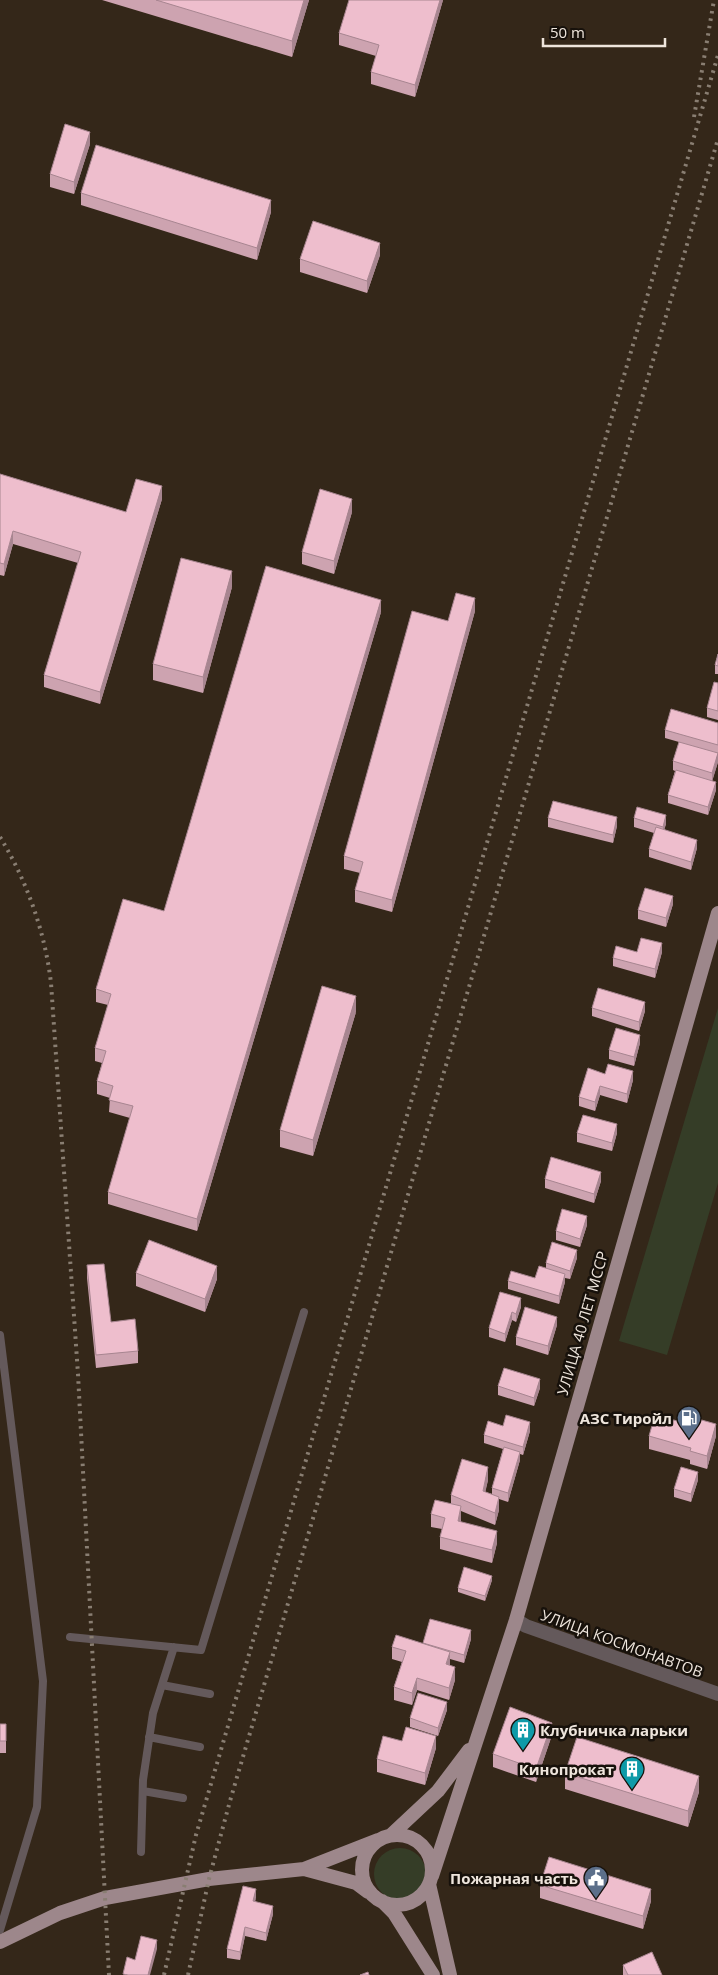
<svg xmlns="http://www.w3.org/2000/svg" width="718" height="1975" viewBox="0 0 718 1975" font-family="'Open Sans',sans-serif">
<rect width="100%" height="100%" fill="#342719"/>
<!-- green -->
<path fill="#353d27" d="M718,1008V1183L667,1355L619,1341Z
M374 1874a26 26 0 1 1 52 0a26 26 0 1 1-52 0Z"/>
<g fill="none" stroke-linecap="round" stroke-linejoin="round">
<!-- service -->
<path stroke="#64595b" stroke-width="8" d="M0,1335L43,1681L37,1807L0,1930
M70,1637L201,1650L304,1312
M162,1685L210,1694
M149,1737L200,1747
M143,1791L183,1798
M141,1852L143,1780L153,1713L174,1647"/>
<!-- tertiary -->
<path stroke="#64595b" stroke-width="14" d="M516,1620L526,1626L718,1694"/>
<!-- primary -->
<path stroke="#9d878b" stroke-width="14" d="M391,1835L438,1791L469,1750
M362 1870a35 35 0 1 1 70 0a35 35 0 1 1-70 0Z
M304,1869L356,1883L368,1892
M432,1876L516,1620L718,913
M429,1884L450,1975
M382,1901L394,1913L433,1975
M0,1942L60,1913L105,1898L209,1879L304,1869L378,1840"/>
<!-- rail -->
<path stroke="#897e72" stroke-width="4" stroke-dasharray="2.5 5" stroke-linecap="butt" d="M694,117L714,0
M0,837C27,881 45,932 51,983L78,1374L109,1975
M164,1975L196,1835L718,55
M188,1975L209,1879L230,1801L718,139"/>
</g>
<!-- wall -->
<path fill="#cda3b0" d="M102,0H309L292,57Z
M443,0L415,97L371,84V72L376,56L339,45V33Z
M90,144L74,194L50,187V174Z
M81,193L271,212L257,260L81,205Z
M380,255L367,293L300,272V259Z
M0,474L126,512L162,499L100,704L44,687V675L78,563L13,544L4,576L0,575Z
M352,512L334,574L302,564V552Z
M232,587L203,693L153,680V664Z
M475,611L392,912L355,902V890L360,873L344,869V856L448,621Z
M381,612L197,1231L108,1204V1192L130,1118L109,1112L110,1098L97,1094V1081L102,1063L95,1061V1048L108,1005L96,1002V989L164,911Z
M718,654V674H715V665Z
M718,683V720L707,717V708Z
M718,723V753L712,752L718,762L712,781L716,790L708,815L668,803V795L675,771L673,770V761L679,742L665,738V730Z
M548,818L617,826L613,843L548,827Z
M634,818L666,824L664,829L697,848L691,870L649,857V849L654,833L634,827Z
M673,904L666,927L638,919V910Z
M662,952L655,978L613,966V958Z
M592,1008L645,1011L639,1031L592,1016Z
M356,1012L313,1156L280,1147V1130Z
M640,1043L634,1066L609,1059V1050Z
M605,1074L633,1080L627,1103L600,1095L595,1111L579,1106V1097Z
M577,1133H617L612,1151L577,1142Z
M545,1179L601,1181L594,1203L545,1188Z
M587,1225L580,1247L556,1240V1231Z
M577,1258L570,1279L565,1278V1282L559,1304L508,1289V1281L535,1278L546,1268V1263Z
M87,1265L111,1322L138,1351V1363L96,1368L87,1278Z
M136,1273L217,1279L205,1312L136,1286Z
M500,1292L521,1307L516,1322L512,1320L505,1342L489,1337V1328Z
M557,1325L548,1355L516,1345V1337Z
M498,1386L540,1388L534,1406L498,1395Z
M503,1426L530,1431L523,1455L520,1454V1460L508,1502L499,1499V1510L495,1525L461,1511V1522L497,1543L492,1563L440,1549V1537L442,1529L431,1527V1514L451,1504V1495L488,1480L485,1492L492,1494V1488L503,1449L484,1443V1435Z
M649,1436H716L707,1469L690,1464V1460L649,1449Z
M698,1480L691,1502L674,1497V1489Z
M492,1580L485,1601L458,1592V1588Z
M471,1639L464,1663L450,1659V1666L455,1680L449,1700L417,1690L412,1705L394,1700V1687L402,1662L392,1659V1647Z
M447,1710L438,1736L410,1727V1718Z
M0,1724L6,1737V1753H0Z
M552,1735L536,1782L493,1767V1754Z
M402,1741L436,1748L425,1785L377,1772V1759Z
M565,1773L699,1792L688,1827L565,1789Z
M540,1885L651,1901L643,1929L540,1898Z
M256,1898L255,1901L273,1914L266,1941L245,1936L240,1960L227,1958V1949Z
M623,1965L662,1975H623Z"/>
<!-- shaded-wall -->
<path fill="#a78590" d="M304,0H309L292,57V41Z
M440,0H443L415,97V85Z
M90,132V144L74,194V182Z
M271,200V212L257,260V248Z
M380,243V255L367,293V281Z
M162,486V499L100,704V692Z
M352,499V512L334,574V561Z
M13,531V544L4,576V564Z
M232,571V587L203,693V677Z
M475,598V611L392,912V900Z
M381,600V612L197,1231V1219Z
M718,753V762L712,782V773Z
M716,782V790L708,815V807Z
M666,815V824L663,835V827Z
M617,817V826L613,843V835Z
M697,840V848L691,870V862Z
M673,896V904L666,927V918Z
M662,943V952L655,978V969Z
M356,996V1012L313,1156V1140Z
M645,1002V1011L639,1031V1022Z
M640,1035V1043L634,1066V1057Z
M633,1071V1080L627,1103V1094Z
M600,1086V1095L595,1111V1102Z
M617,1124V1133L612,1151V1143Z
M601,1172V1181L594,1203V1194Z
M587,1216V1225L580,1247V1239Z
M577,1250V1258L570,1279V1271Z
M217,1266V1279L205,1312V1299Z
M565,1274V1282L559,1304V1296Z
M521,1298V1307L516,1322V1314Z
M512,1312V1320L505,1342V1334Z
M557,1317V1325L548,1355V1346Z
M540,1379V1388L534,1406V1398Z
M530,1422V1431L523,1455V1447Z
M716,1424V1436L707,1469V1456Z
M520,1452V1460L508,1502V1493Z
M488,1467V1480L483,1503V1491Z
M698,1472V1480L691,1502V1494Z
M499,1497V1510L495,1525V1513Z
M461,1506V1519L458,1533V1521Z
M497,1531V1543L492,1563V1550Z
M492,1576V1580L485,1601V1596Z
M471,1630V1639L464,1663V1655Z
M450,1652V1664L446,1677V1664Z
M455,1667V1680L449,1700V1688Z
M417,1678V1690L412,1705V1693Z
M447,1702V1710L438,1736V1728Z
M552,1723V1735L536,1782V1769Z
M436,1736V1748L425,1785V1773Z
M699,1776V1792L688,1827V1811Z
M256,1889V1898L253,1909V1901Z
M651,1889V1901L643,1929V1916Z
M273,1906V1914L266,1941V1933Z
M245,1927V1936L240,1960V1952Z
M157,1940V1949L150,1975H148Z"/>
<!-- building -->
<path fill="#eebecd" stroke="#a78590" d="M156,0H304L292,41Z
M349,0H440L415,85L371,72L379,45L339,33Z
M65,124L90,132L74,182L50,174Z
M96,145L271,200L257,248L81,193Z
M313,221L380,243L367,281L300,259Z
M0,474L126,512L136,479L162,486L100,692L44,675L81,552L13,531L4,564L0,563Z
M320,489L352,499L334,561L302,552Z
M181,558L232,571L203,677L153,664Z
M266,566L381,600L197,1219L108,1192L133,1106L109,1100L113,1086L97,1081L106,1051L95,1048L111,994L96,989L123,899L164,911Z
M456,593L475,598L392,900L355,890L363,862L344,856L412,611L448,621Z
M718,654V666L715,665Z
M714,682L718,683V711L707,708Z
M671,709L718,723V745L665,730Z
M679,742L718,753L712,773L673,761Z
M676,770L716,782L708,807L668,795Z
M553,801L617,817L613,835L548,818Z
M637,807L666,815L663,827L634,818Z
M656,827L697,840L691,862L649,849Z
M645,888L673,896L666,918L638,910Z
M641,938L662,943L655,969L613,958L616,946L637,952Z
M322,986L356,996L313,1140L280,1130Z
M598,988L645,1002L639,1022L592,1008Z
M616,1028L640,1035L634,1057L609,1050Z
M608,1064L633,1071L627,1094L600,1086L595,1102L579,1097L588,1068L605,1074Z
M583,1115L617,1124L612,1143L577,1133Z
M551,1157L601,1172L594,1194L545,1179Z
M562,1209L587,1216L580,1239L556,1231Z
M149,1240L217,1266L205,1299L136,1273Z
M552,1242L577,1250L570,1271L546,1263Z
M104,1264L111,1322L135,1319L138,1351L96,1355L87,1265Z
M539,1266L565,1274L559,1296L508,1281L511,1271L535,1278Z
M500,1292L521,1298L516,1314L512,1312L505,1334L489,1328Z
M525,1307L557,1317L548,1346L516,1337Z
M504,1368L540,1379L534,1398L498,1386Z
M506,1415L530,1422L523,1447L484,1435L488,1421L503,1426Z
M655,1415L696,1426L698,1419L716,1424L707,1456L690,1451L691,1448L649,1436Z
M504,1447L520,1452L508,1493L492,1488Z
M462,1459L488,1467L483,1491L499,1497L495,1513L451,1495Z
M681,1467L698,1472L691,1494L674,1489Z
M435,1500L461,1506L458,1521L497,1531L492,1550L440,1537L445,1518L431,1514Z
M464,1567L492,1576L485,1596L458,1588Z
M430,1619L471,1630L464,1655L423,1643Z
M396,1635L450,1652L446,1664L455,1667L449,1688L417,1678L412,1693L394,1687L406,1651L392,1647Z
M418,1693L447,1702L438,1728L410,1718Z
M510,1707L552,1723L536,1769L493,1754Z
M0,1724H6V1741H0Z
M406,1727L436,1736L425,1773L377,1759L383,1736L402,1741Z
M577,1737L699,1776L688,1811L565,1773Z
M549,1857L651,1889L643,1916L540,1885Z
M243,1886L256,1889L253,1901L273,1906L266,1933L245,1927L240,1952L227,1949Z
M141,1936L157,1940L148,1975H128L123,1974L127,1957L135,1960Z
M652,1952L662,1975H628L623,1965Z
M368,1972L369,1975H360Z"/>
<!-- icons -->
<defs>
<symbol id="fuel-pin" viewBox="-11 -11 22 30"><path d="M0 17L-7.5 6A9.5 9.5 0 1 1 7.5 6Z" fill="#5c6f8a" stroke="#17110b"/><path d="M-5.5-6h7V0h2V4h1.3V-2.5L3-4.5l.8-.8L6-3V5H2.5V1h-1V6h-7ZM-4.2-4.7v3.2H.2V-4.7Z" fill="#fff"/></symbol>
<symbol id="building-pin" viewBox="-11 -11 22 30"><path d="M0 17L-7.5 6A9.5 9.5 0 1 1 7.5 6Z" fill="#0f9aa8" stroke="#17110b"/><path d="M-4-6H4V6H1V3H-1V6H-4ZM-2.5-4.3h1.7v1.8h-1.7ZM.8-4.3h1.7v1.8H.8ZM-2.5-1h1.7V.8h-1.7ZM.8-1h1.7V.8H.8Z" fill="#fff"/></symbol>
<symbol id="civic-pin" viewBox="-11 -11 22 30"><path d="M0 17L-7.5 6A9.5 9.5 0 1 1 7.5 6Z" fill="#5c6f8a" stroke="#17110b"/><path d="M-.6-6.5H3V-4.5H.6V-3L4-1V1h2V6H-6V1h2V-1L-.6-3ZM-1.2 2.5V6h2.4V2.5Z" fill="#fff"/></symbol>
</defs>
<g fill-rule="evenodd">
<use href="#fuel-pin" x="675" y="1404" width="28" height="38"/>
<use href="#building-pin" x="509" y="1716" width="28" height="38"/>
<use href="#building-pin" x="618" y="1755" width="28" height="38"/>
<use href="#civic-pin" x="582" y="1864" width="28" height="38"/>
</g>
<g text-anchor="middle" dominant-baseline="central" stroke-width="5" stroke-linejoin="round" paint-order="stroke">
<!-- street labels -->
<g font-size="15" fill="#eee5dc" stroke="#17110b">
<text transform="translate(582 1323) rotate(-74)">УЛИЦА 40 ЛЕТ МССР</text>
<text transform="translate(622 1643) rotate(20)">УЛИЦА КОСМОНАВТОВ</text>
</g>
<!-- poi labels -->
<g font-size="15" font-weight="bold" fill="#eee5dc" stroke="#17110b" text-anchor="end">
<text x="672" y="1418">АЗС Тиройл</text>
<text x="540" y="1730" text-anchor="start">Клубничка ларьки</text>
<text x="614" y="1769">Кинопрокат</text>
<text x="578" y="1878">Пожарная часть</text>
</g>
</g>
<!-- scale -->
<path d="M543 38v8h122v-8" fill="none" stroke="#eee5dc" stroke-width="2.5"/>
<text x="550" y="38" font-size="15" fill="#eee5dc" stroke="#17110b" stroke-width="4" paint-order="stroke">50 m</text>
</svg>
